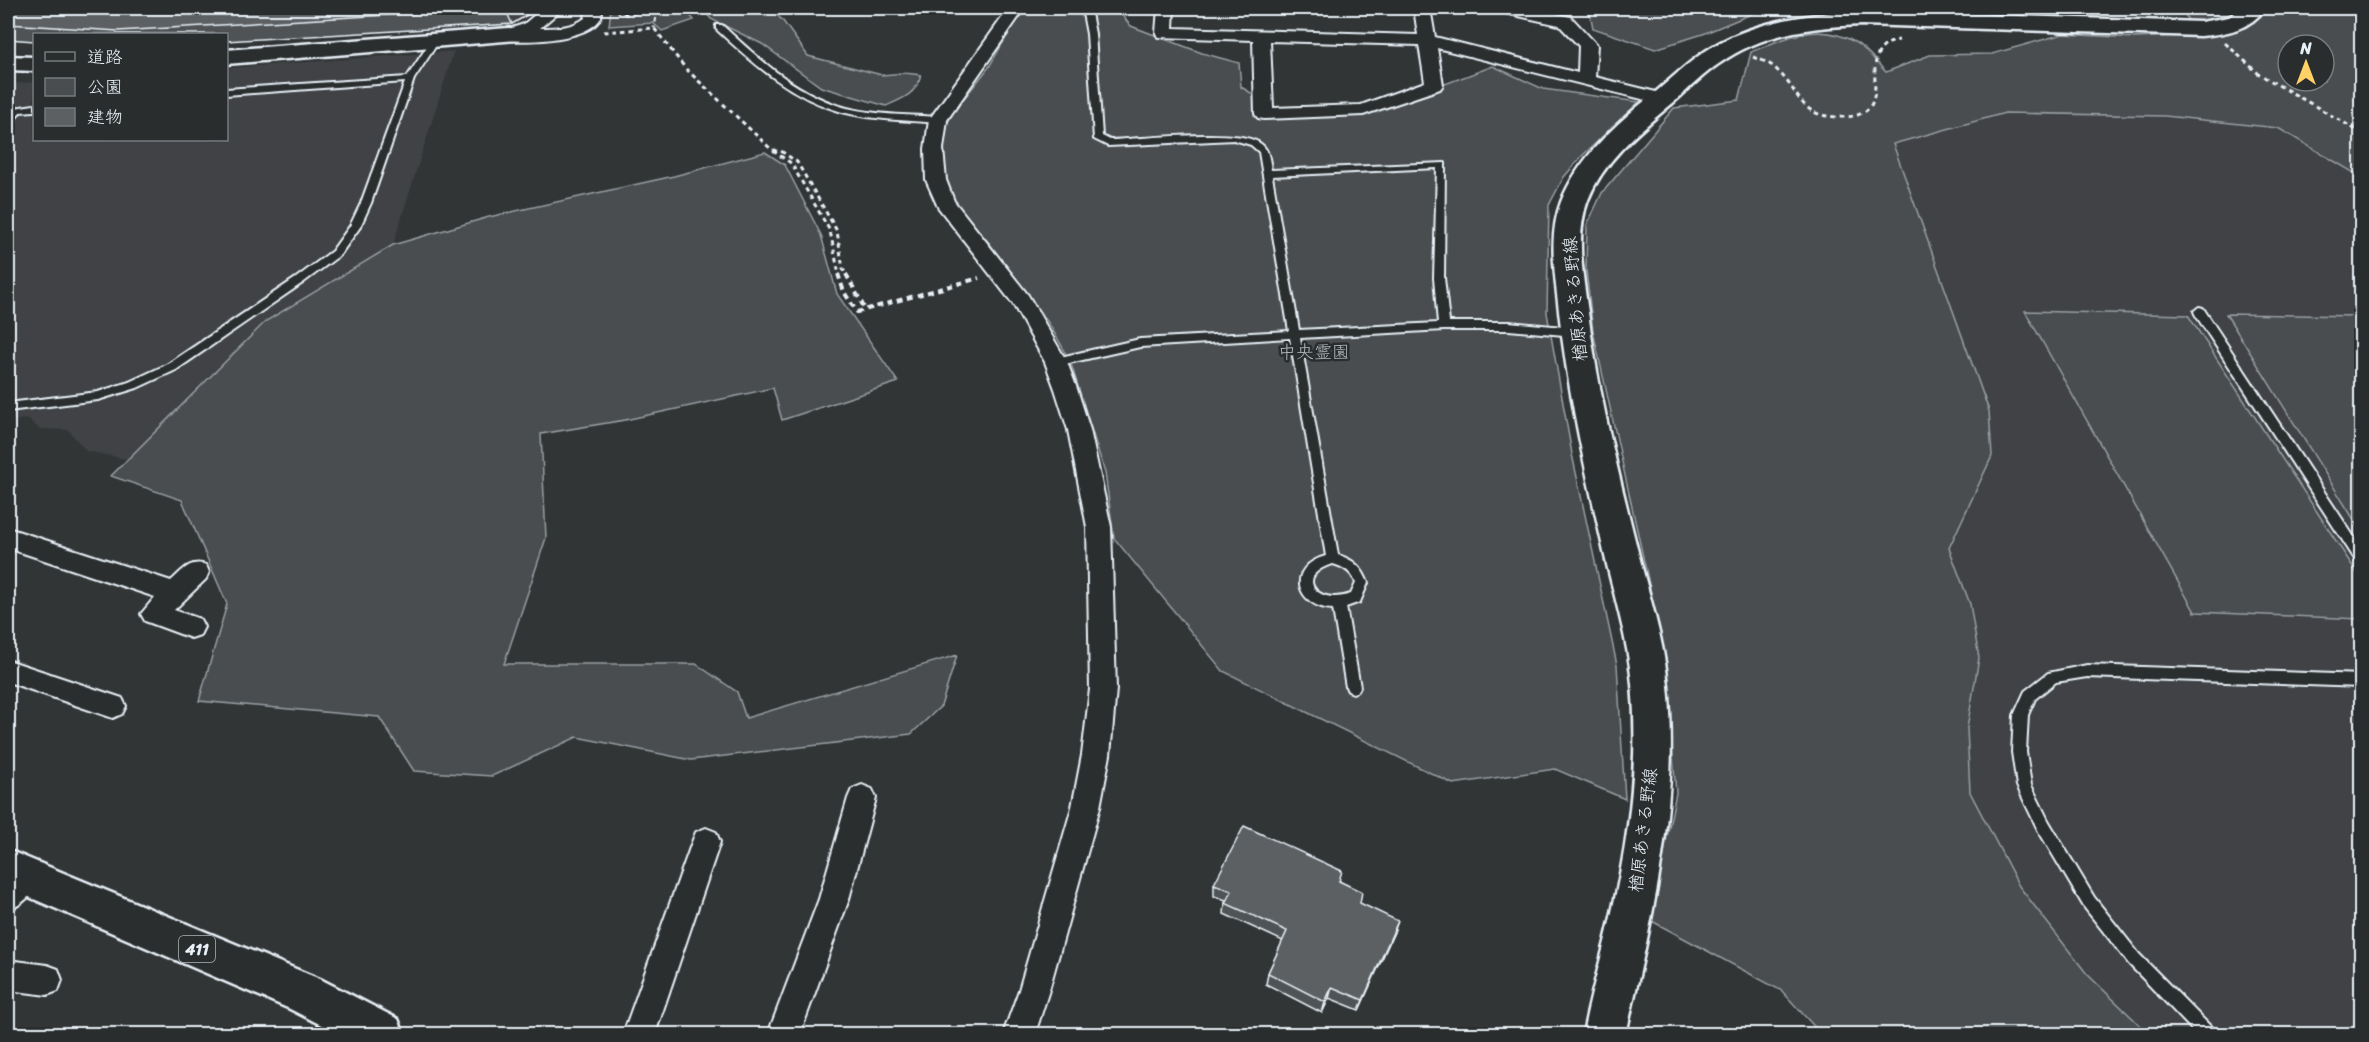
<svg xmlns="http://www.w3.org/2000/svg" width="2369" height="1042" viewBox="0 0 2369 1042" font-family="Sriracha,'Klee One',sans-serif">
<rect width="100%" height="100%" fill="#323536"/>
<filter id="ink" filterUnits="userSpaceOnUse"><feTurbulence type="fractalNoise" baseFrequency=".0167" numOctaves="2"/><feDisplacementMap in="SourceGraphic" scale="12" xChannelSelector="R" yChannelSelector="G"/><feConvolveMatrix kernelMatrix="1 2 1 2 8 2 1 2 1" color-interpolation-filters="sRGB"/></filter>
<g filter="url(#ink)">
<!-- built -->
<path fill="#3f4244" d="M454,51L393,245L265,321L140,462L86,451L68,430L39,429L29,419L8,421V84L34,82V140H226L227,68Z
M2005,113L2165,116L2278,128L2361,177V1034H2149L2087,974L2019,885L1970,792L1967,728L1979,658L1970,604L1949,548L1992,456L1893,144Z"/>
<!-- green -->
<path fill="#494d4f" stroke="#989fa4" stroke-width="1.5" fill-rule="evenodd" d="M611,8H684L694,20L662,31L653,23L609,26Z
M702,8H770L783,21L808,56L882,75L905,73L921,75C917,94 902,99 886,106L821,87L762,44L711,19Z
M1023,8H1116L1131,26L1202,53L1239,63L1241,87L1261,99L1260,115L1365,114L1493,66L1543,89L1639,102L1582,156L1564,177L1549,205L1547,313L1572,454L1617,665L1625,799L1555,769L1453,784L1223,671L1114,538L1105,473L1072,367L1062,346L1049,324L990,244L954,202L945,177L943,153L947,124L954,111L989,67Z
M1589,8H1782L1761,10L1703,34L1655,49L1593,28Z
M2182,8H2361V177L2278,128L2165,116L2005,113L1893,144L1989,411L1992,456L1949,548L1970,604L1979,658L1967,728L1970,792L2019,886L2087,974L2149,1034H1821L1782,991L1650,920L1676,793L1665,656L1593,331L1586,270L1587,225L1602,193L1674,108L1739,100L1751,52C1786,37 1821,21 1856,43C1867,49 1877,63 1886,72L1930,55L1992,54L2063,34L2135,38L2195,35ZM2288,45H2324V81H2288Z
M765,152L785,165L821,235L837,294L898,382L782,420L773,388L625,420L541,434L546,538L504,664H696L737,692L746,718L957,655L941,706L911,734L691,760L577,737L492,776L414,771L379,717L199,701L227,604L182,500L111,476L266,321L393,245L489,217L674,176Z
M2025,311L2188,315L2361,579V619L2195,612Z
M2226,314L2361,316V531Z"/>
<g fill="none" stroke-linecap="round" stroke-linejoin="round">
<defs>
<path id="lane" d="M1082,8H1090L1095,34L1102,136L1110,140C1140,139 1236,128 1258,142C1269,148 1269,158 1271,170L1445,163L1444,278L1449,322H1509L1575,328L1580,332L1575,336L1509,330H1444L1300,338L1338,555C1354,560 1362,567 1368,583L1360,602L1346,607L1360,687L1358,691L1353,693L1348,691L1346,687L1333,609C1296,607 1285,567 1326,556L1290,338L1140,347L1056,366L1051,362L1056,358L1140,339L1289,331L1259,152L1251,145L1234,140L1108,146L1094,139L1087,34ZM1437,168L1434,278L1438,323L1299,330L1272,176ZM1333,564C1344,567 1352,572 1356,583L1351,594C1315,607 1294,574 1333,564Z
M716,25H722C759,59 797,95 847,108C876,115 908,115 938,117L943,120L938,123C906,120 873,120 842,112C791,98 753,63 716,29Z
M432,39L439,41L414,79L371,203L360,227L340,255L304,282L176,370L137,388L98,400L8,411V403L98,392L129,382L168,364L296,278L332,251L350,226L361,203L405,82L226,95V89L407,77Z
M34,105V111L20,112L11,125L8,126V117L14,108Z
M2199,307L2203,308L2362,549V565L2358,564L2195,314L2194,311Z
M2087,665L2362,675V687L2087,677L2056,682L2035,699L2028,715L2026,752L2031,785L2048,820L2094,897L2139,954L2212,1028L2214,1034H2196L2129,964L2084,907L2038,830L2017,786L2012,752L2014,715L2025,691L2048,673Z"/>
<path id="street" d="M543,8H563L540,28C556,28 572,28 585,18L586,13L582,8H598L602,13C599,40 524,44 503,39L501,35L503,31L524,24Z
M1009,8H1025L947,120L943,149L946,180L954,201L1028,295L1067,362L1077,389L1090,430L1111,527L1116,689L1110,755L1100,807L1049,990L1035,1034H1003L1019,990L1072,807L1082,755L1090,689L1087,527L1068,430L1055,389L1045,362L1013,304L938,207L926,180L925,149L929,120Z
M1158,8H1174L1173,28L1418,35L1414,8H1430L1435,37L1578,73L1579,46L1559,25L1500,12L1498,8H1526L1571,17L1597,45L1595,77L1668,95L1671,99L1668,103L1662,104L1437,48L1443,85L1440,89L1363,115L1264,119L1258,118L1255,114L1253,40L1158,37L1156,33ZM1270,41L1419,45L1425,82L1361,105L1273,108Z
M8,528L171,581C182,571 190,559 206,565L209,572L206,579L174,610L200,619L204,627L200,635L191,638L145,621L141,614L155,597L8,548Z
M8,660L122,698L126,706L122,714L113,718L8,682Z
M862,785L872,789L876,798L849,899L800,1034H768L819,899L848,798L852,789Z
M706,828L716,832L720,842L655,1034H623L692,842L696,832Z
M27,863L37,867L42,877C35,892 23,905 8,910V876L17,867Z
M8,960L47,965L58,969L62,980L58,991L47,995L8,990Z"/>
<path id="secondary" d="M2242,8H2265C2250,30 2225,34 2201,36L1862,25C1811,27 1762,33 1720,63C1703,74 1689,89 1674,102C1642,129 1604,159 1588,200C1575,235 1583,276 1588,312C1598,393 1618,472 1638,552C1649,596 1664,640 1668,686C1680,805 1652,919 1626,1034H1583C1591,991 1605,947 1614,903C1630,831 1639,758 1632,684C1628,639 1614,596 1604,552C1586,472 1568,393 1559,311C1555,275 1548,236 1561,202C1578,158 1616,124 1652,95C1669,81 1685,65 1704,52C1750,21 1807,14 1862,11L2201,22L2229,17Z
M509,28L517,30L521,35L517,40L226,64V50Z
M8,56L34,57V71L8,70Z"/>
<path id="highway" d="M8,850L320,979L398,1019L404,1034H339L290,1009L8,888Z"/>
</defs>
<!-- lane casing -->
<use href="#lane" stroke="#e8f1f8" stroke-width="4"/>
<!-- street casing -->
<use href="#street" stroke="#e8f1f8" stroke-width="4"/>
<!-- secondary casing -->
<use href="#secondary" stroke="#e8f1f8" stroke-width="5"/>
<!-- highway casing -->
<use href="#highway" stroke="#e8f1f8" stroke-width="5"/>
<!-- path-far1 -->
<path stroke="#e8f1f8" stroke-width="3" stroke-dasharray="4.5 4" stroke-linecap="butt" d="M618,8V11L626,14L657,10L654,28
M657,10L663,8
M604,32L654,28L686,69L772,150L781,151L797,162L837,231L843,269L847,275
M2225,43L2259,74L2362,133
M1753,57C1761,60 1771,63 1777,70C1803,95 1798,118 1844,117C1904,115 1848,50 1899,40
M773,151L791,163L830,231L839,275"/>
<!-- path -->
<path stroke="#e8f1f8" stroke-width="4" stroke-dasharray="6 4.5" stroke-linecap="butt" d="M838,274L844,292L857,312L979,278
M846,274L866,311"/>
<!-- lane -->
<use href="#lane" fill="#2a2d2e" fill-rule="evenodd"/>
<!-- street -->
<use href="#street" fill="#2a2d2e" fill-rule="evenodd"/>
<!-- secondary -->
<use href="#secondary" fill="#2a2d2e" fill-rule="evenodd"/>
<!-- highway -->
<use href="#highway" fill="#2a2d2e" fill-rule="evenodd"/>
</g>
<!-- wall -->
<path fill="#4f5355" stroke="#e8f1f8" stroke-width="1.5" d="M8,8H539L512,24L226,41V34H34V41L8,39Z
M1340,881L1360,903L1394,932L1359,1010L1329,998L1322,1013L1266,984L1268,973L1283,941L1224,914L1225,903L1226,900L1214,896V884Z"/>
<!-- shaded-wall -->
<path fill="#404345" stroke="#e8f1f8" stroke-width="1.5" d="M505,8H539L512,24Z
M1398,921L1394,932L1359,1010L1363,1000Z
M1332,987L1329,998L1322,1013L1325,1002Z"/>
<!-- building -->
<path fill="#5c6063" stroke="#e8f1f8" stroke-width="1.5" d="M8,8H506L118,31L8,24Z
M1244,826L1342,871L1339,881L1362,892L1360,903L1398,921L1363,1000L1332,987L1325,1002L1268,973L1287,931L1225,903L1232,891L1214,884Z"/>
</g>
<g text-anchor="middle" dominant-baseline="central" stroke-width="5" stroke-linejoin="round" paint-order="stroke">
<!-- shield labels -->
<rect fill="#2a2d2e" stroke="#afb6bb" stroke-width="1.5" x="179" y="936" width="36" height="26" rx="4.5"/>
<g font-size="16" font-weight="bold" fill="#e8f1f8">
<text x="197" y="949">411</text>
</g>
<!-- street labels -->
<g font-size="18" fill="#e8f1f8" stroke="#2a2d2e">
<text transform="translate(1575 299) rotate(-95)">楢原あきる野線</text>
<text transform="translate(1643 830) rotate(-83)">楢原あきる野線</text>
</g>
<!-- park labels -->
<g font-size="18" fill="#b0b8bd" stroke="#2a2d2e">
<text x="1314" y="352">中央霊園</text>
</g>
</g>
<!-- margin -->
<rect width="2369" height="1042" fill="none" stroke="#2a2d2e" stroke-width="30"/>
<rect x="15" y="15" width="2339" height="1012" fill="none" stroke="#e8f1f8" stroke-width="2" filter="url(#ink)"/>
<!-- legend -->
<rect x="33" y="33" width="195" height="108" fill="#2a2d2e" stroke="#767b7f" stroke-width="1.5"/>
<rect x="45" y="52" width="30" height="9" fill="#2a2d2e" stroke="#767b7f" stroke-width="1.5"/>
<text x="87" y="63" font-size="18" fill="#e8f1f8">道路</text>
<rect x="45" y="78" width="30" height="18" fill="#494d4f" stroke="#767b7f" stroke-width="1.5"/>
<text x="87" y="93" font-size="18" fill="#e8f1f8">公園</text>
<rect x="45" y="108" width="30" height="18" fill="#5c6063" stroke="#767b7f" stroke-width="1.5"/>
<text x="87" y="123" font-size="18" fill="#e8f1f8">建物</text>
<!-- north arrow -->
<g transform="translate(2306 63)"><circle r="28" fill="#2a2d2e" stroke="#767b7f" stroke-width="1.5"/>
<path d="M0-4.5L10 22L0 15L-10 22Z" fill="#ffd166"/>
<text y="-9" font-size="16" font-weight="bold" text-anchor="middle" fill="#e8f1f8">N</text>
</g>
</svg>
